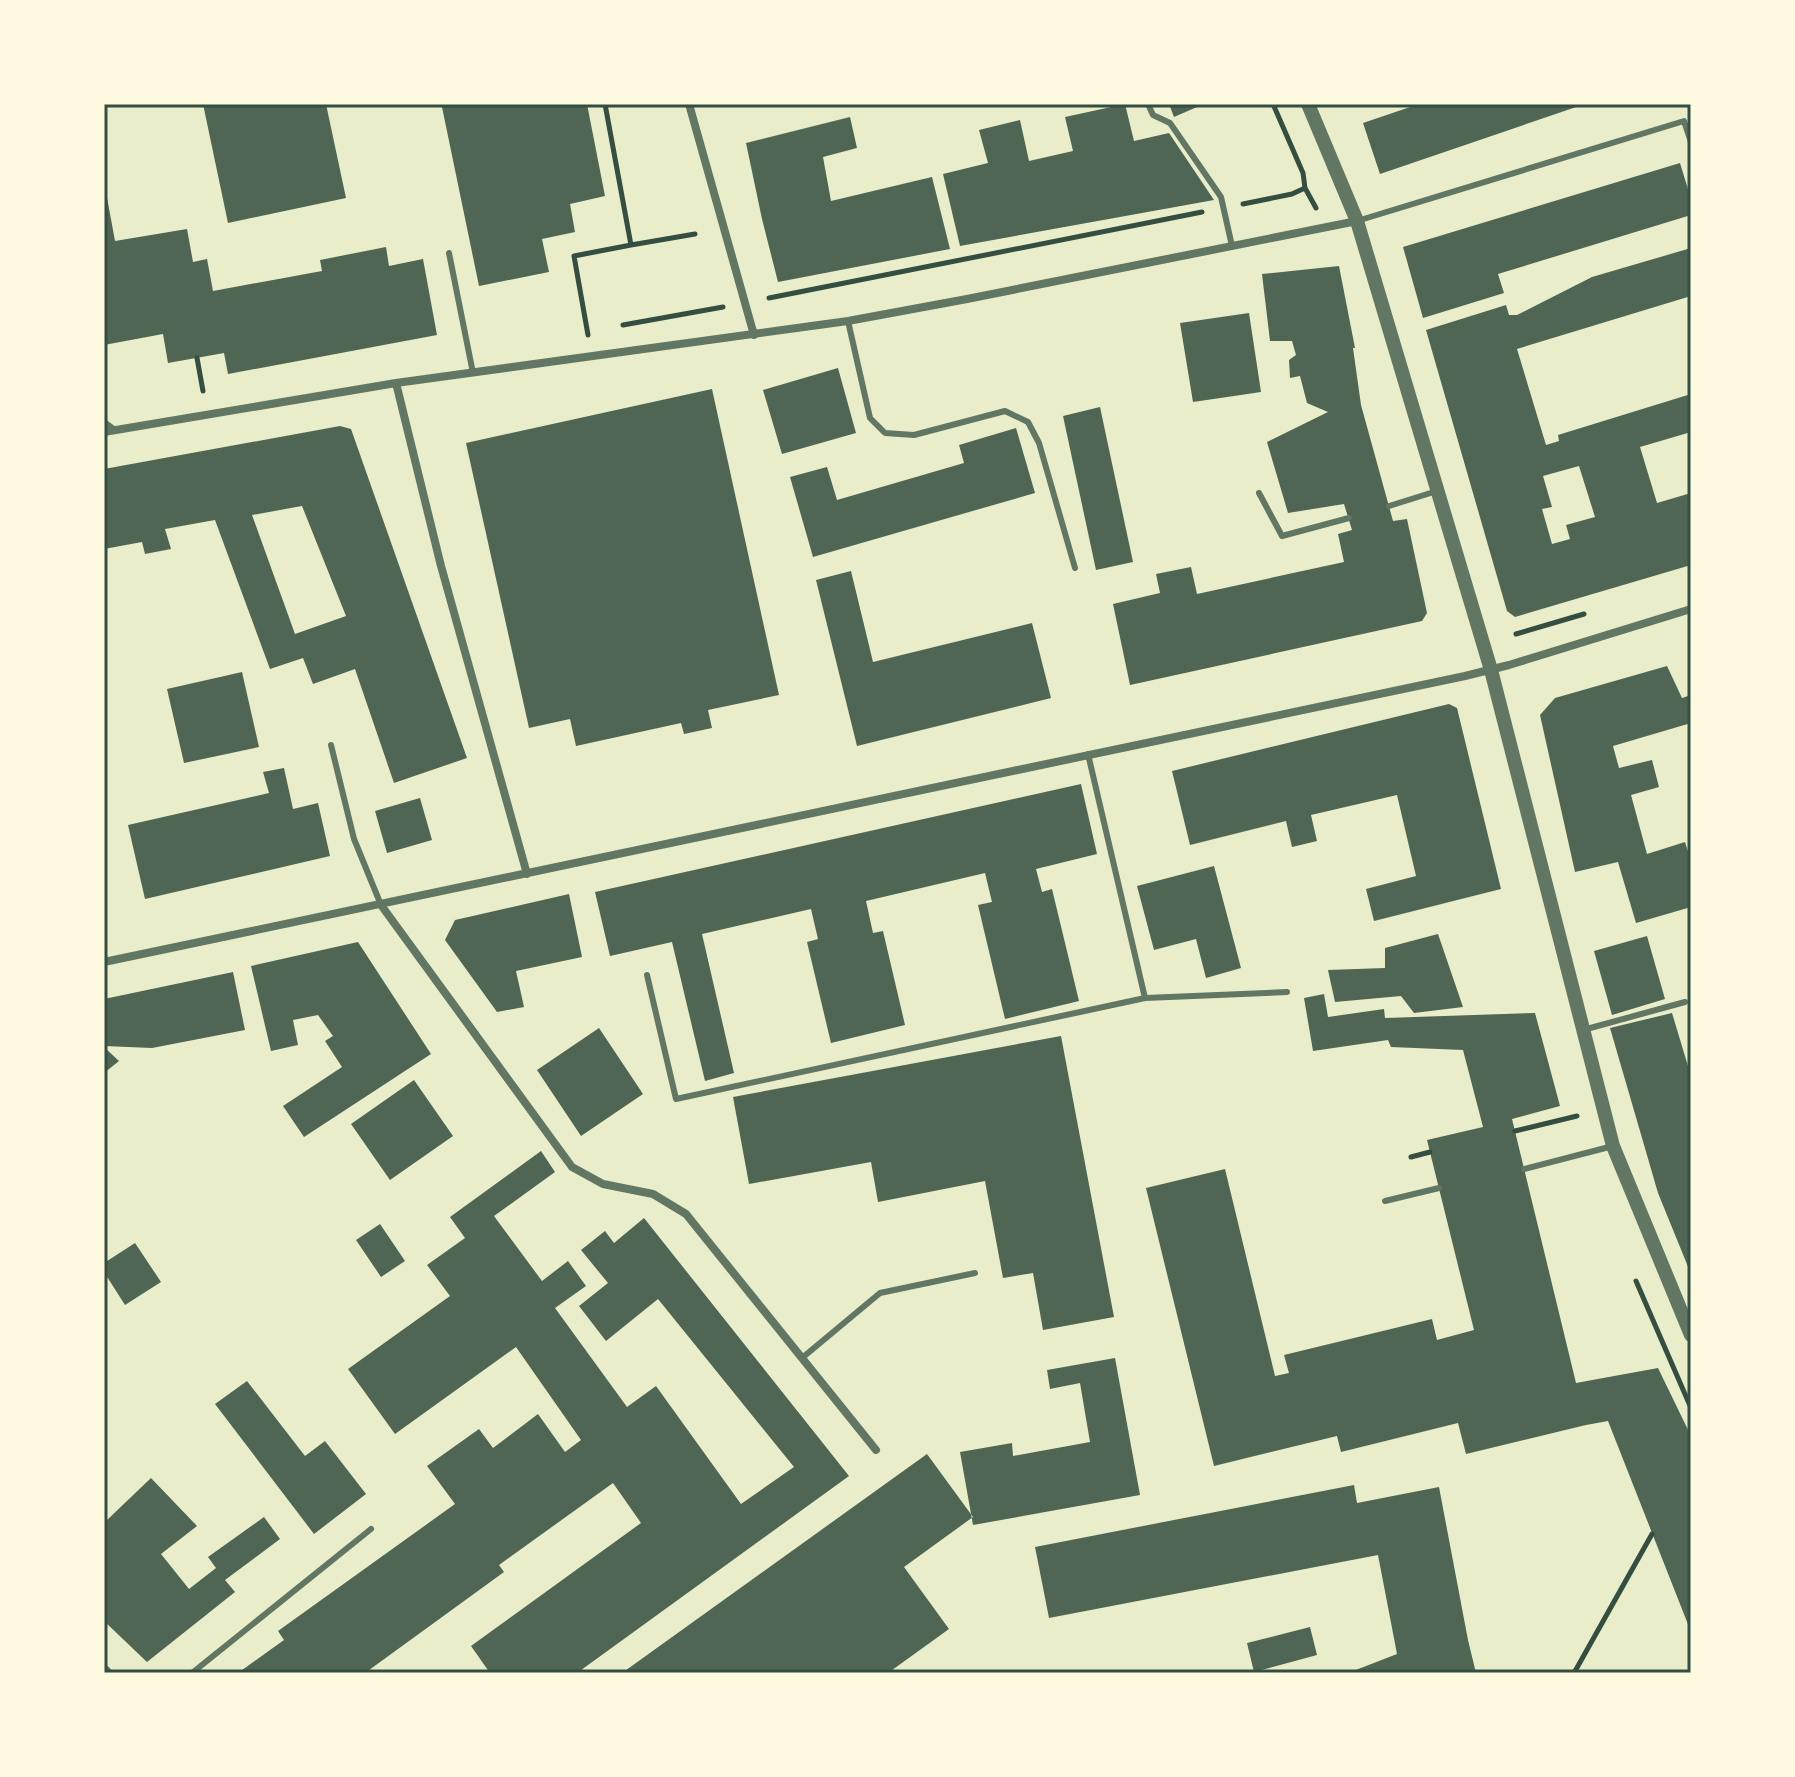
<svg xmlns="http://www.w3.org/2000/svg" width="1795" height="1777" viewBox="0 0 1795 1777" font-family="'Playfair Display',serif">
<rect width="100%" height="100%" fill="#e9edc9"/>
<!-- building -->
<path fill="#4f6655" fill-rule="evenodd" d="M203,104H326L346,198L228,223Z
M456,104H587L605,196L570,204L575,232L542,239L549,272L479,286L442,107Z
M1125,104L1134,141L1169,133L1214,200L960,246L943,174L988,163L979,130L1020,120L1029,161L1073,151L1065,117Z
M1169,104H1204L1174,117Z
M1419,104H1582V105L1380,174L1363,123Z
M850,117L857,148L823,157L831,201L932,177L950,249L778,282L762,219L746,143Z
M1680,163L1691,199V215L1498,274L1504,293L1423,318L1403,247Z
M106,192L115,241L187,229L193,262L207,259L213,291L322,271L320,260L386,247L389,266L423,259L437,335L228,374L224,353L168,363L163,334L104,345V193Z
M1691,248V296L1517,349L1546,445L1559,441L1558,435L1691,394V432L1640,447L1657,503L1691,493V565L1515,617L1507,611L1426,330L1506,305L1509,315H1517L1592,277ZM1579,466L1595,517L1566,525L1570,539L1552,544L1542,509L1552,507L1543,476Z
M1339,266L1355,348H1353L1361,405L1393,521L1407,519L1427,613L1422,621L1130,685L1113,604L1160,593L1156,574L1191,567L1197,594L1344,562L1338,534L1352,530L1344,504L1288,513L1267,442L1328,412L1307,403L1300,376L1290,378L1289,360L1296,355L1292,341H1270L1262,274Z
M1249,313L1261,392L1193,402L1180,323Z
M838,368L856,433L782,454L763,390Z
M712,389L779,695L708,710L712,728L684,734L681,723L576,746L570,719L529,728L466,443Z
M1100,407L1133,562L1096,570L1063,416Z
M340,426L351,429L467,758L394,783L355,669L313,684L303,658L270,669L215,520L165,529L171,549L145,554L142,542L104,549V469ZM302,506L346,616L295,634L252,515Z
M1016,428L1035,493L813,557L790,477L827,467L837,500L964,463L959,445Z
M851,571L873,662L1032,623L1051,698L857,746L816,580Z
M1667,666L1682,698L1691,695V723L1613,746L1619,768L1652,760L1659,787L1631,795L1647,854L1685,842L1691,861V907L1636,923L1618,862L1575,872L1540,715L1555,698Z
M242,672L259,747L184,763L167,689Z
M1449,704L1457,708L1501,889L1374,921L1366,889L1416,876L1397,795L1311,815L1317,841L1292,847L1286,821L1190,845L1172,771Z
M284,768L293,809L318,803L330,856L145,899L128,825L269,793L263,772Z
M1081,784L1097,854L1036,869L1042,892L1052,889L1079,1001L1005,1019L978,905L992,902L985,873L866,901L873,933L883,931L905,1025L831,1043L807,942L818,939L811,909L702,934L734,1073L705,1081L672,942L610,956L595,892Z
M420,798L432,840L387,853L375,811Z
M1214,866L1241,968L1206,978L1196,939L1154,950L1137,886Z
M569,894L582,957L516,971L524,1007L497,1012L445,940L455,920Z
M1438,934L1463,1007L1414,1013L1401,996L1335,1002L1328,970L1385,968V948Z
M1647,936L1665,999L1612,1015L1594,951Z
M358,942L431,1054L304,1137L283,1106L342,1067L325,1041L333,1036L318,1015L293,1020L298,1045L271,1051L251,966Z
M233,972L245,1030L152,1048L104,1046V999Z
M1324,994L1328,1017L1384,1009L1385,1018L1535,1013L1560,1106L1512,1119L1576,1383L1658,1368L1691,1436V1632L1608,1421L1586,1425L1466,1454L1458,1423L1341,1452L1337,1436L1214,1466L1146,1188L1225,1169L1275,1376L1289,1373L1284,1355L1432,1319L1437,1340L1474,1330L1427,1140L1483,1127L1463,1050L1391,1047L1388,1040L1313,1051L1304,998Z
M1672,1013L1691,1076V1274L1658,1193L1610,1028Z
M599,1028L643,1094L581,1136L537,1070Z
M1061,1036L1114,1317L1043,1330L1033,1273L1003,1278L985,1181L878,1202L871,1162L749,1184L733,1097Z
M104,1047L119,1061L104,1073Z
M414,1080L453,1136L390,1180L351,1124Z
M541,1151L555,1172L494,1216L542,1281L568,1261L586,1286L555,1308L627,1407L656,1386L741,1504L794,1467L658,1299L606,1341L579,1306L608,1283L581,1250L605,1231L614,1243L644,1218L849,1476L577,1673H490L471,1646L641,1523L613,1483L499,1565L504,1572L365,1673H238L284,1640L278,1631L455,1504L427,1466L479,1429L493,1448L538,1414L565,1452L581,1440L516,1347L395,1434L348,1369L450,1296L427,1265L465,1238L450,1217Z
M380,1224L405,1261L381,1277L356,1240Z
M135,1243L161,1282L125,1305L104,1272V1263Z
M1115,1358L1140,1495L973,1525L960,1452L1012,1443L1013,1456L1090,1442L1080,1383L1050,1389L1047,1370Z
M247,1381L305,1456L325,1441L366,1494L314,1534L215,1404Z
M927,1454L973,1517L904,1567L949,1629L888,1673H622Z
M151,1478L197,1526L161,1554L189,1589L216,1568L208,1557L264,1517L280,1539L225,1580L235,1592L147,1662L104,1621V1518L106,1521Z
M1354,1485L1357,1503L1439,1487L1468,1640L1476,1673H1348L1397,1654L1378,1555L1049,1618L1035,1547Z
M1310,1627L1317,1655L1254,1672L1247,1643Z"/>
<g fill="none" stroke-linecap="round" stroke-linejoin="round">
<!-- path -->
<path stroke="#344e41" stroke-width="5" d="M605,104L631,245L695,234
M1305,188L1316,208
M1243,204L1292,194L1305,188L1303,173L1273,104
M769,298L1202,212
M623,325L723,307
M588,335L574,256L631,245
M197,358L203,391
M1516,634L1584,614
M1515,1131L1577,1116
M1411,1157L1430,1152
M1636,1281L1691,1408
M1574,1673L1652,1534"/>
<!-- service -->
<path stroke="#617663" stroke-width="6" d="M1148,104L1153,115L1170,123L1221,197L1232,246
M1357,221L1684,121L1691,142
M449,253L473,373
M848,321L870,418L885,433L914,435L1005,411L1028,422L1039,443L1075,568
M104,422L115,430
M1259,493L1282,536L1349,518
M1389,506L1437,491
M331,745L354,839L381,905
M647,975L676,1099L1145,998L1088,754
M1145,998L1287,992
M1583,1030L1685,1002
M1524,1169L1613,1146
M1385,1201L1439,1188
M802,1358L880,1293L975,1273
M192,1673L371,1529"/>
<!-- minor -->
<path stroke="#617663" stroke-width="8" d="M689,104L754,335
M396,383L441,566L527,874
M104,432L396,383L848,321L967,299L1357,221
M381,905L572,1167L603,1184L653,1194L686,1214L876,1450
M104,962L1465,676L1509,665L1691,609"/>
<!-- tertiary -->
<path stroke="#617663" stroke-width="14" d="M1308,104L1357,221L1491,670L1613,1146L1691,1335
M104,1672L105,1673"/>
</g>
<!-- border -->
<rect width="1795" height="1777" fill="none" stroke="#fefae0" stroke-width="212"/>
<rect x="106" y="106" width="1583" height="1565" fill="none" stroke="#344e41" stroke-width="3"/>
</svg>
